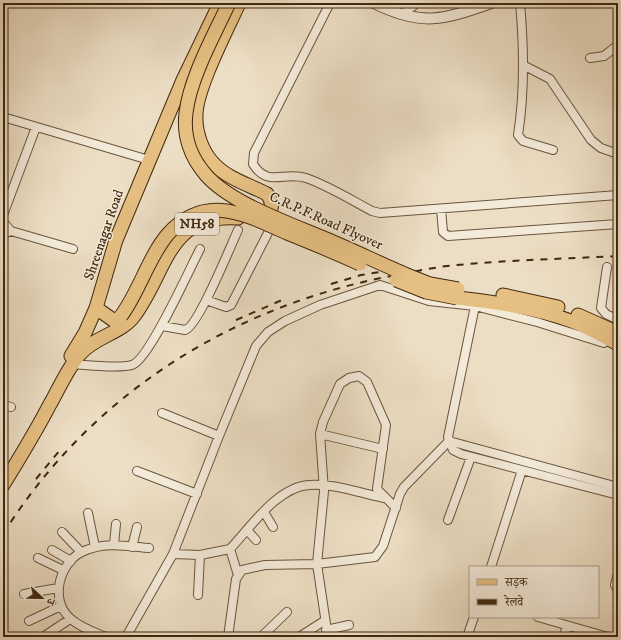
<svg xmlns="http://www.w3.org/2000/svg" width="621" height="640" viewBox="0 0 621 640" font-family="'IM FELL DW Pica','Noto Serif Devanagari',serif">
<rect width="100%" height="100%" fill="#ecdec4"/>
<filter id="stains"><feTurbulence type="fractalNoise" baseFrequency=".005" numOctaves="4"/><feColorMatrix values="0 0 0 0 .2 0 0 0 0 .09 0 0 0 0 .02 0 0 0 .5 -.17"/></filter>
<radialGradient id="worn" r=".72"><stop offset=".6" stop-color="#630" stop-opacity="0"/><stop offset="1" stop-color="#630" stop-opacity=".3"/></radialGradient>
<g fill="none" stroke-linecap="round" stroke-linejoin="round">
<defs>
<path id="minor" d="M330,3L254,153L253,164C268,188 284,171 306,178C329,186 351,200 372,211L380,213L618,195
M520,3C524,47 525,91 518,135L523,141L553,150
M401,15L417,3
M590,58L604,56L618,45
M523,65L550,79L591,140L601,148L618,154
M3,117L149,160
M441,209L443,232L448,236L618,224
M3,215L36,127
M3,222L11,231
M3,234L11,231L73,249
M607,267L601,308L606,314L618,320
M206,300L226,307L231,305L268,233
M475,306L448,437L453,450L461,454L618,495
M162,326L185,330C198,327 231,245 238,230
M71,364C86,365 119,369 132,365C149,360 190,268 200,249
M3,405L11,407
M162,413L219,436
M320,434L383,449
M449,441L618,487
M137,471L197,494
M264,512L273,527
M88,513L95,547
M448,520L471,457
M247,530L256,540
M62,532L81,552
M114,544L116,524
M132,547L137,527
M52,550L71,561
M173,554L200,555L230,549
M38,558L63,570
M491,567L522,470
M618,573L615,585L618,590
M238,575L230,549C250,528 277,487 309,485C333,483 360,493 384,498
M24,594L58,588
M198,595L200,555
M538,617L608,637
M29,621L61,606
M326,630L349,625
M43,637L70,619
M106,637C94,632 81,628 71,619C49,601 59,563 82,552C104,541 127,546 149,548
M126,637L173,554L219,436L256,346L268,332L285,321L320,305L380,285L429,301L475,306L537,322L604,343
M228,637L236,579L242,570L265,565L317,564L324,491L320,434L323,422L340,384L349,378L359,376L367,382L386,425L377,489L396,508
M261,637L287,612
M299,637L324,621
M328,637L317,564L375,557L383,546L400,494L404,487L449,441
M467,637L474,617
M563,637L567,627"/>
<path id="tertiary" d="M374,3C422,27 443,20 491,3"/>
<path id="primary" d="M503,295L558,307
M457,298C495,302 536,308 571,321C588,327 603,336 618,344
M578,315L618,333"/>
<path id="trunk" d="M239,3C227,30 197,87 196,114C195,132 202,152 214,164C228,179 250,185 267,194C275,204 272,217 259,219
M96,308L116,322
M71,356L85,333L96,308L116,240L183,80L220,3
M3,485C19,459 35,433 49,406C59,389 67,369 80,354C94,337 122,333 134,316C167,272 167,213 238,218"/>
</defs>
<!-- minor casing -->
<use href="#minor" stroke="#6b553c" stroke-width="10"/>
<!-- tertiary casing -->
<use href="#tertiary" stroke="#6b553c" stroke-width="12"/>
<!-- primary casing -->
<use href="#primary" stroke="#40270f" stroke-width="15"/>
<!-- trunk casing -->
<use href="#trunk" stroke="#40270f" stroke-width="15"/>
<!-- minor -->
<use href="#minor" stroke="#f3ead9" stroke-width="8"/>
<!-- tertiary -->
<use href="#tertiary" stroke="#f3ead9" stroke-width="10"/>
<!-- primary -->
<use href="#primary" stroke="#e6bf82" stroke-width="13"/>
<!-- trunk -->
<use href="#trunk" stroke="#e6bf82" stroke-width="13"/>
<!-- rail -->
<path stroke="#40270f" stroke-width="2" stroke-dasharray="7 7" stroke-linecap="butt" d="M331,284L361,275L392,270
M236,320L282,300
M36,479L60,450
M3,534C93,391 237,303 402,274C417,271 432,268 447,266C504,260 561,259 618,256"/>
<defs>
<path id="primary-bridge" d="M229,3C214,35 190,78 186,113C183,136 191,158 206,175C230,203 291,224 326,239C355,251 383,265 412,277L430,284L458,289
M396,280L426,292L457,298
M121,316C139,292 149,256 168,234C206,192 246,215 287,233C312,243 336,253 360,264"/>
</defs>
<!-- primary-bridge casing -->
<use href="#primary-bridge" stroke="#40270f" stroke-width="15" stroke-linecap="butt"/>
<!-- primary-bridge -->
<use href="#primary-bridge" stroke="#e6bf82" stroke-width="13"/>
</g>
<g text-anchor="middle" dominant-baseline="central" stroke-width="3" stroke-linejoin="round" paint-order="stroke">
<!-- shield labels -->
<rect fill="#f3ead9" stroke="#76624c" stroke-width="1" x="175" y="213" width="44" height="22" rx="3"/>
<g font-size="13" font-weight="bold" fill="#40270f">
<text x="197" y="224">NH58</text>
</g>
<!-- street labels -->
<g font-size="14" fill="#40270f" stroke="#f3ead9">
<text transform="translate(326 221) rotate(24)">C.R.P.F.Road Flyover</text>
<text transform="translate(104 235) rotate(-71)">Shreenagar Road</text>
</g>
</g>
<!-- margin -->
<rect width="621" height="640" fill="none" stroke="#ecdec4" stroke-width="16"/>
<rect x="4" y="4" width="613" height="632" fill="none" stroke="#40270f" stroke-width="2"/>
<rect x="8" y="8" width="605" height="624" fill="none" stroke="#40270f"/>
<!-- legend -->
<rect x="469" y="566" width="130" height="52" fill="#f3ead9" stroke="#ab9c88"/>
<rect x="477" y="579" width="20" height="6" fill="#e6bf82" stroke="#ab9c88"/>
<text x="505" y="586" font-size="12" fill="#40270f">सड़क</text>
<rect x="477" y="599" width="20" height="6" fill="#40270f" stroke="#ab9c88"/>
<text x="505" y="606" font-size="12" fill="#40270f">रेलवे</text>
<!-- north arrow -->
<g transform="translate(42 598) rotate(112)" stroke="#f3ead9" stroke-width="3" paint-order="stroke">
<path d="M0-3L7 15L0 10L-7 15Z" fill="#40270f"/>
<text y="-6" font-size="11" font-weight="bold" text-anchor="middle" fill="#40270f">उ</text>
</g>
<rect width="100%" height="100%" filter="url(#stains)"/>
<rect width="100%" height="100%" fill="url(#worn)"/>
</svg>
